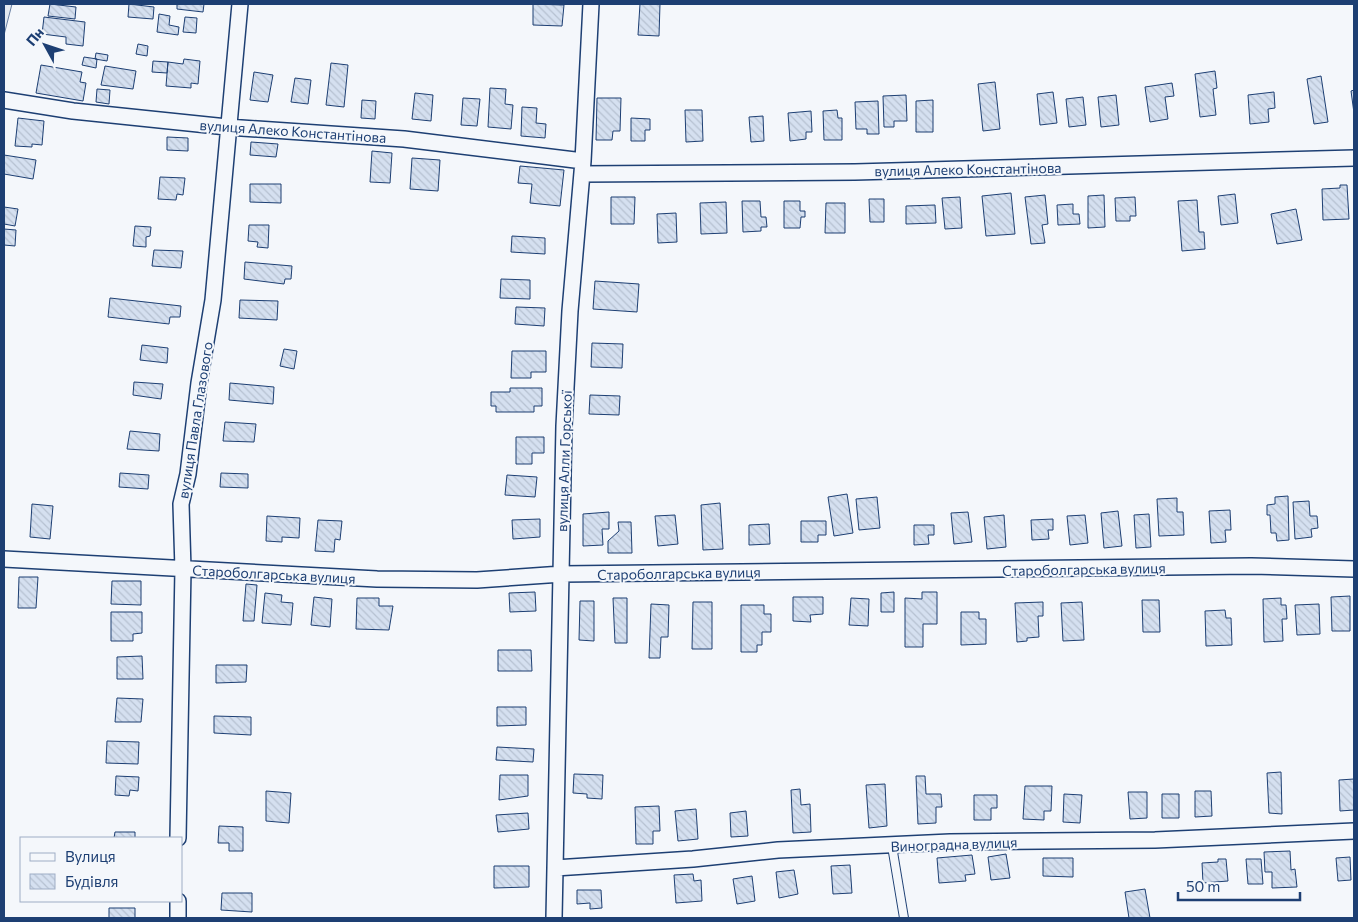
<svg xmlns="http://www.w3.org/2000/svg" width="1358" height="922" viewBox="0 0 1358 922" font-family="Commissioner,sans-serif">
<defs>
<pattern id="building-back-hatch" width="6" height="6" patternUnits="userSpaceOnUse" patternTransform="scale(1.25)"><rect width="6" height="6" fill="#d5e0f0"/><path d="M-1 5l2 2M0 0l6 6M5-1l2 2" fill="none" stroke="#b6c1d1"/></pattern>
</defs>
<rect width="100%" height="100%" fill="#f4f7fb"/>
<!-- green -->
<path fill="#e3e9f0" stroke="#687fa3" d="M4,4H12L4,35Z"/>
<!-- building -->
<path fill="url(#building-back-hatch)" stroke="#1d3f73" d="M50,4L76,7L75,19L48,16Z
M129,4L154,7L153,19L128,17Z
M177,4H204L203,12L177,9Z
M533,4L564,5L562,26L533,25Z
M640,4H660L659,36L638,35Z
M159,14L170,16L169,25L179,27L178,35L157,32Z
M44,17L85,22L83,46L66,44V37L42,34Z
M185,17L197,18L196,33L183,32Z
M138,44L148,46L147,56L136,54Z
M96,53L108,55L107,61L95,59Z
M84,57L97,59L96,68L82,65Z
M184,59L200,61L198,84L191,83V88L166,86L168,62L183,64Z
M153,61L168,62L167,73L152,72Z
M331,63L348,65L344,107L326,105Z
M41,65L82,72L80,82L86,83L83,101L36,93Z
M105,66L136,71L133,89L101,85Z
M1215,71L1217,88L1213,89L1216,115L1200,117L1195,74Z
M254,72L273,75L268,102L250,100Z
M1321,76L1328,122L1314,124L1307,79Z
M295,78L311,80L308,104L291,102Z
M995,82L1000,129L983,131L978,84Z
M1172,83L1174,96L1165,97L1168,119L1150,122L1145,87Z
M490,88L506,89L505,104L513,105L511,129L488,127Z
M97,89L110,90L109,104L96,102Z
M1354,90V113L1351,91Z
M1053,92L1057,123L1040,125L1037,94Z
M1274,92L1275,108L1268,109L1269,122L1250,124L1248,95Z
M415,93L433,95L431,121L412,119Z
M906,95L907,121H894V127H884L883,96Z
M1116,95L1119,125L1101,127L1098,97Z
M1083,97L1086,125L1069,127L1066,99Z
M463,98L480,99L477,126L461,125Z
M597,98H621L620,131H613L612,140H596Z
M362,100L376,101L375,119L361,118Z
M933,100V132H916V101Z
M878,101L879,134H867V129H856L855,102Z
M522,107L537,108L536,123L546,124L545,138L521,136Z
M685,110H702L703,141L686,142Z
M837,110L838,118H842V140H824L823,111Z
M811,111L812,132H806V139L790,141L788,113Z
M763,116L764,141L751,142L749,117Z
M18,118L44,121L42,145L32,144V147L15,146Z
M631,118L650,119V130H645V141H631Z
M167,137L188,138V151L167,150Z
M251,142L278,144L276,157L250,155Z
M372,151L392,153L390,183L370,182Z
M4,155L36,160L33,179L4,174Z
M412,158L440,160L438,191L410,189Z
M520,166L564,170L560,206L530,203L532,184L518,183Z
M160,177L185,178L183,195L177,194L176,200L158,199Z
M250,184H281V203L250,202Z
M1340,185H1347L1349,219L1323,220L1322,189L1340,188Z
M1011,193L1015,234L986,236L982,196Z
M1235,194L1238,223L1221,225L1218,196Z
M1045,195L1048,224L1042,225L1045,243L1031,244L1025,197Z
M1104,195L1105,227L1088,228V196Z
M611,197H635L634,224H611Z
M960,197L962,228L945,229L942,198Z
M1135,197L1136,216H1130V221H1116L1115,198Z
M869,199H884V222H870Z
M1197,200L1199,232H1204L1205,249L1182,251L1178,201Z
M742,201H760L761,217H766L767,227H761V231L743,232Z
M784,201H800V211H805V217H801L800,228H784Z
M726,202L727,233L701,234L700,203Z
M826,203H845V233H825Z
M1073,204V214H1079L1080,224L1058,225L1057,205Z
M935,205L936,223L906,224V206Z
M4,207L18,209L15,226L4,224Z
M1296,209L1302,240L1277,244L1271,214Z
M676,213L677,242L658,243L657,214Z
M249,225H269L268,248L257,247L258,242L248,241Z
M135,226L151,227L150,236L146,237V247L133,246Z
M4,229L16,230L15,246L4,245Z
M512,236L545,238V254L511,252Z
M154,250L183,251L181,268L152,266Z
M245,262L292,266L291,279H285L284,284L244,279Z
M501,279L530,280V299L500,298Z
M595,281L639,284L637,312L593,309Z
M110,298L181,306L180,317H170L169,324L108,317Z
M240,300L278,301L277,320L239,318Z
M516,307L545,308L544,326L515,324Z
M592,343L623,344L622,368L591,367Z
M142,345L168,348L167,363L140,360Z
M284,349L297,351L294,369L280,366Z
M512,351H546V372H531V378H511Z
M134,382L163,384L161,399L133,395Z
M230,383L274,387L273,404L229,400Z
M510,388H542V406H534V412H496V406H491V392H510Z
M590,395L620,396L619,415L589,414Z
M225,422L256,424L254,442L223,441Z
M130,431L160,434L159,451L127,449Z
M516,437H544V453H532V464H516Z
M120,473L149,475L148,489L119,487Z
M221,473L248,474V488L220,487Z
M507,475L537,477L535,497L505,495Z
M847,494L853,533L834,536L828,497Z
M1288,496L1289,540L1277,541L1276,533H1271L1270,515H1267V505L1275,504V497Z
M877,497L880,528L859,530L856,499Z
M1177,498V512H1183L1184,535L1159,536L1157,499Z
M1309,501L1310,516H1317L1318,528L1311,529L1312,537L1295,539L1293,502Z
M720,503L723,549L703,550L701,505Z
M32,504L53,506L50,539L30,537Z
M1230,510L1231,530H1225L1226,542L1211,543L1209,511Z
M1118,511L1122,546L1104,548L1101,513Z
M609,512V529H602L603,545L583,546V514Z
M968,512L972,542L954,544L951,513Z
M1149,514L1151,547L1136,548L1134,515Z
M675,515L678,544L658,546L655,516Z
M1004,515L1006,547L987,549L984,517Z
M1085,515L1088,543L1070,545L1067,516Z
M267,516L300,518L299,538L282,537V542L266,541Z
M540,519V537L513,539L512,520Z
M1053,519V530H1048L1049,539L1032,540L1031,520Z
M318,520L342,521L340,540L335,539L334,552L315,551Z
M801,521H826V535H818V542H801Z
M618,522H631L632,553H608V541L619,531Z
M769,524L770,544L749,545V525Z
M914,525H934V535H928L929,544L914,545Z
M19,577H38L36,608H18Z
M112,581H141V605L111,604Z
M246,584L257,585L254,621H243Z
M535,592L536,611L510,612L509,593Z
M894,592V612H881V593Z
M922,592H937V624H923V647H905V598L922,599Z
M265,593L282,595L281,602L293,603L291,625L262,623Z
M1350,596V631H1332L1331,597Z
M314,597L332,599L330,627L311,625Z
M793,597H823V614L810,615L811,622L793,621Z
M357,598H379V606H393L389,630L356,629Z
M613,598H627V643H615Z
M851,598L869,599L868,626L849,625Z
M1281,598V605H1286L1287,619H1282L1283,641L1264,642L1263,599Z
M1142,600H1159L1160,632H1143Z
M580,601H594V641L579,640Z
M693,602H712V649H692Z
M1043,602V616H1038L1039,637L1027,638V641L1017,642L1015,603Z
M1082,602L1084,640L1063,641L1061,603Z
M651,604L669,605L668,637H661L660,658H649Z
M1319,604L1320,634L1297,635L1295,605Z
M741,605H764V614H771V632H762V645H757V652H741Z
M1225,610L1226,618H1231L1232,645L1206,646L1205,611Z
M111,612H142V633L133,634V641H111Z
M961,612H979V619H986V644L961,645Z
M498,650H531L532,671H498Z
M142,656L143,679H117V657Z
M216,665H247L246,682L216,683Z
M117,698L143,699L141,722H115Z
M497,707H526V725L497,726Z
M214,716L251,717V735L214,733Z
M107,741L139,742L138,764L106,763Z
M497,747L534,749L533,762L496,760Z
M1281,772L1282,814L1269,813L1267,773Z
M574,774L603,775L602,799L587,798V794L573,793Z
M500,775H528V796L499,800Z
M116,776L139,777L138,791L130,790L129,796L115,795Z
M916,776H925L926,794H941L942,807H936V823L918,824Z
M1354,779V810L1340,811L1339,780Z
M885,784L887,826L869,828L866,785Z
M1025,786H1052L1051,811H1044V820L1023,819Z
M800,789L801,805L810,804L811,832L793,833L791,790Z
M266,791L291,793L289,823L266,821Z
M1195,791H1211L1212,816L1195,817Z
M1128,792H1147V818L1130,819Z
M1064,794L1082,795L1080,823L1063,822Z
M1162,794H1179V818H1162Z
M974,795H997V808H991V820H974Z
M659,806L660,831H653V844H636L635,807Z
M696,809L698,839L678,841L675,811Z
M746,811L748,836L731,837L730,813Z
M528,813L529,829L498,832L496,815Z
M219,826L243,827V851H229V843H218Z
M115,832H135V838H114Z
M1290,851L1291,870L1295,869L1297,887L1272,888V872H1265L1264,852Z
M1006,854L1010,878L991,880L988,857Z
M972,855L975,874L965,875L966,881L939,883L937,858Z
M1350,857L1351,880L1338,881L1336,858Z
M1043,858H1073V877L1043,876Z
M1218,859H1226L1228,881L1203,883L1202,863L1218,862Z
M1246,859H1261L1263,884H1248Z
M850,865L852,893L833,894L831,866Z
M494,866H529V887L494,888Z
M794,870L798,894L779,898L776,872Z
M693,874L694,881L701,880L702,901L676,903L674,875Z
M752,876L755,901L737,904L733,879Z
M1145,889L1150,918H1129L1125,892Z
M577,890H601L602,908L590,909V903L577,904Z
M222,893H252V912L221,910Z
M109,908H135V918H109Z"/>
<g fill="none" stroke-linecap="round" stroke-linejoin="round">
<defs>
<path id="service" d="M892,846L904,918"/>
<path id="minor" d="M4,100L73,111L227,127L404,139L583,161
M582,174L855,172L1354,158
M4,559L377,579L477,580L562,574L1251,566L1354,569
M178,838L183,569L181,504L188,474L199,383L213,300L240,4
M555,868L693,859L778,850L950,842L1155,840L1354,831
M178,901V918
M554,918L564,426L570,311L583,161L591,4"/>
</defs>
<!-- service casing -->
<use href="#service" stroke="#1d3f73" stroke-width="10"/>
<!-- minor casing -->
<use href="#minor" stroke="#1d3f73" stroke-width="18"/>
<!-- service -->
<use href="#service" stroke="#f4f7fb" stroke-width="8"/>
<!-- minor -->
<use href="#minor" stroke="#f4f7fb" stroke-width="15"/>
</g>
<g text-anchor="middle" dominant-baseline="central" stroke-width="4" stroke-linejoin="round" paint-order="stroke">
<!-- street labels -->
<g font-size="14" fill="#1d3f73" stroke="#f4f7fb">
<text transform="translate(293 131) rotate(4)">вулиця Алеко Константінова</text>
<text transform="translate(968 169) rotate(-1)">вулиця Алеко Константінова</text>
<text transform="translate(195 420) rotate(-81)">вулиця Павла Глазового</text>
<text transform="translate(564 461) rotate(-88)">вулиця Алли Горської</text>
<text transform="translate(1084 569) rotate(-1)">Староболгарська вулиця</text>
<text transform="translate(679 573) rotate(-1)">Староболгарська вулиця</text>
<text transform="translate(274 574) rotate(3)">Староболгарська вулиця</text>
<text transform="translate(954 844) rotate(-2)">Виноградна вулиця</text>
</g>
</g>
<!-- border -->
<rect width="1358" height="922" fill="none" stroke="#1d3f73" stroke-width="10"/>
<!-- legend -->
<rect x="20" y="837" width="162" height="65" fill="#f4f7fb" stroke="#9eadc5"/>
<rect x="30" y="853" width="25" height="8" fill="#f4f7fb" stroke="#9eadc5"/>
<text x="65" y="862" font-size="15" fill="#1d3f73">Вулиця</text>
<rect x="30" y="874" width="25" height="15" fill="url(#building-back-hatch)" stroke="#9eadc5"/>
<text x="65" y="887" font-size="15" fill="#1d3f73">Будівля</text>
<!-- north arrow -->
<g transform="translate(45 45) rotate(310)" stroke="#f4f7fb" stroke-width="4" paint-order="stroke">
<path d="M0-4L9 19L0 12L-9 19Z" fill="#1d3f73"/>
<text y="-8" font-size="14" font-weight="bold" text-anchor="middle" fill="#1d3f73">Пн</text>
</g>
<!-- scale -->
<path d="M1178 892v8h122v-8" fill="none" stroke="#1d3f73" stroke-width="2.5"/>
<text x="1186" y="892" font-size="15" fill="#1d3f73" stroke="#f4f7fb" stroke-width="4" paint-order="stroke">50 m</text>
</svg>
